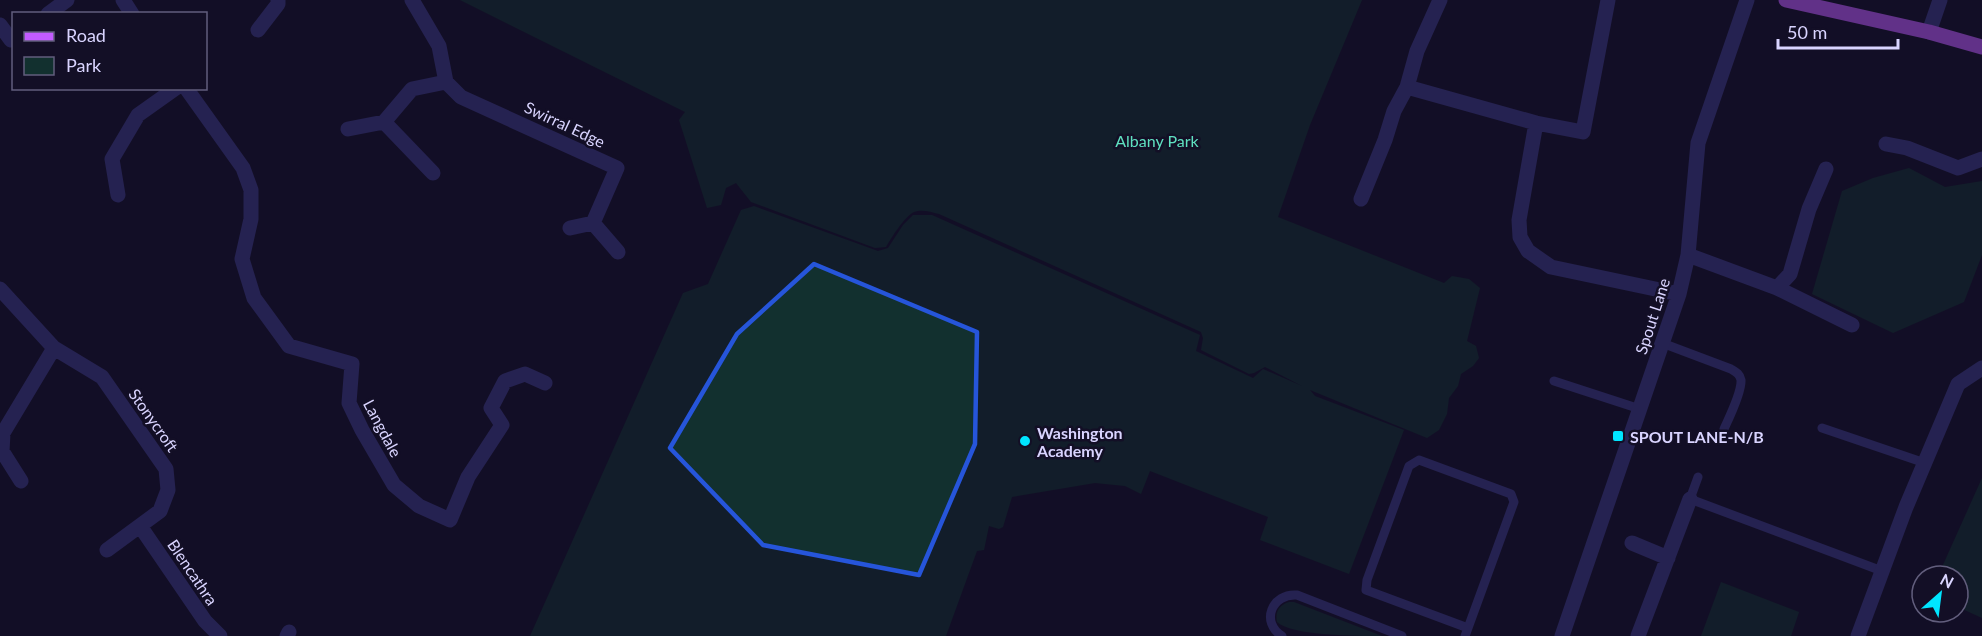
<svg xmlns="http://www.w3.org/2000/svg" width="1982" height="636" viewBox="0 0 1982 636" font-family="Lato,sans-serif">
<rect width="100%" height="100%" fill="#130f26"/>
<!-- green -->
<path fill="#12302f" d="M460,0H1362L1310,125L1278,217L1444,283L1452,276L1469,279L1480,288L1467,341L1476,346L1479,358L1473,366L1461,374L1458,386L1449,398L1447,414L1439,430L1427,438L1310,390L1315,396L1404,430L1349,574L1260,540L1268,517L1150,471L1141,494L1125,486L1095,483L1012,497L1003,527L999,529L989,526L984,550L977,551L946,636H530L683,293L708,284L741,210L754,206L878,251L888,248L903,225L913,215H932L1200,335L1196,351L1253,378L1263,369L1302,386L1265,367L1254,373L1249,374L1201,350L1203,338L1201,332L939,214C931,212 922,209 914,212C904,217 892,237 886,247L875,248L751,202L736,183L726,188L721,205L707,208L679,120L685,112Z
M1909,168L1945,187L1982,181V255L1964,302L1893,333L1812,294L1842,191L1873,178Z
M1982,478V618L1958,607V576H1938Z
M1721,582L1799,612L1791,636H1701Z
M1289,602H1294L1382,636C1357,636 1292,636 1277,622C1275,612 1279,605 1289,602Z"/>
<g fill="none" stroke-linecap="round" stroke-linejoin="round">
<!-- lane -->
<path stroke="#3d3a85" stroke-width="9" d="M1662,343L1731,369C1736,372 1740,374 1741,380C1742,392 1729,418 1724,429
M1554,381L1640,409
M1822,428L1925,463
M1698,477L1690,499L1882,571
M1282,636C1260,622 1272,593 1297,595L1402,636
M1465,636L1468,628L1514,502L1511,494L1419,460L1409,466L1367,580L1366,590L1468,628"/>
<!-- street -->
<path stroke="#3d3a85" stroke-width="15" d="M123,0L132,14
M412,0L439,46L446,82L461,97L617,168L593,223
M48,14L67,0
M0,25L11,40
M258,30L278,4V0
M1929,32L1940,0
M1407,87L1536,123L1583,132L1608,0
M186,88L243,168L251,190V219L242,259L254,298L289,346L352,364L349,403L362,430L394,485L419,506L450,520L468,477L502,425L491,408L505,381L525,374L545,383
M384,122L412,89L446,82
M1536,123L1519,220L1520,237L1528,251L1551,267L1679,294
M348,129L384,122L433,173
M1886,144L1907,148L1958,168L1982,159
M118,195L112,159L138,115L176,88
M1361,199L1385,140L1394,111L1407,87L1417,51L1440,0
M570,228L593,223L618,252
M1688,255L1777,288L1790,274L1809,209L1826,169
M1777,288L1852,325
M0,289L54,348L102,377L166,469L168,490L160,511L107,550
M21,481L2,451L3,433L54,348
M140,526L205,621L220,636
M1632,543L1668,558
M287,636L289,632
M1562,636L1679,294L1688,255L1698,143L1747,0
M1638,636L1690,499
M1858,636L1906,507L1958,384L1982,368"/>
<!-- primary -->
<path stroke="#c25bff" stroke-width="15" d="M1786,0L1929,32L1982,47"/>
</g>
<!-- marked area -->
<path d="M0 0H1982V636H0ZM814,264L977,332L975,444L919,575L763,545L670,448L737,334Z" fill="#130f26" fill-opacity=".55" fill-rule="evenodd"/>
<path fill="none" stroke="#2655da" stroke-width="4.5" stroke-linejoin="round" d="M814,264L977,332L975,444L919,575L763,545L670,448L737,334Z"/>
<!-- markers -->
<g fill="#00e5ff" stroke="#130f26" stroke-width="2">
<rect x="1612" y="430" width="12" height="12" rx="3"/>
<circle cx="1025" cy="441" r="6"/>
</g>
<g text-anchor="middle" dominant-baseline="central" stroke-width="5" stroke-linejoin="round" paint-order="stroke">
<!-- street labels -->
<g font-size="16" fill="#d9d4ff" stroke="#130f26">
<text transform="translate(565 124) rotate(25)">Swirral Edge</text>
<text transform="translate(1652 316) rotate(-72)">Spout Lane</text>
<text transform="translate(154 420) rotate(55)">Stonycroft</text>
<text transform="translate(383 428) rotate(62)">Langdale</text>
<text transform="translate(193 572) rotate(56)">Blencathra</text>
</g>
<!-- park labels -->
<g font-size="16" fill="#5fe0c0" stroke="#130f26">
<text x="1157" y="140">Albany Park</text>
</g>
<!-- poi labels -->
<g font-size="16" font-weight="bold" fill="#d9d4ff" stroke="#130f26" text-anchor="start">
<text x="1037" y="432">Washington<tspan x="1037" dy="18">Academy</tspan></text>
<text x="1630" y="436">SPOUT LANE-N/B</text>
</g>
</g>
<!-- legend -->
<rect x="12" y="12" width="195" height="78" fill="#130f26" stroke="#625e7d" stroke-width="1.5"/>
<rect x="24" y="32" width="30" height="9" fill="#c25bff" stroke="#625e7d" stroke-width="1.5"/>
<text x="66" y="42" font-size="18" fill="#d9d4ff">Road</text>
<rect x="24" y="57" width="30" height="18" fill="#12302f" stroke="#625e7d" stroke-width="1.5"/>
<text x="66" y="72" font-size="18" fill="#d9d4ff">Park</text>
<!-- north arrow -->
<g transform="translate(1940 594) rotate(28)"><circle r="28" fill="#130f26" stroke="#625e7d" stroke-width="1.5"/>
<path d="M0-4.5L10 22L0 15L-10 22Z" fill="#00e5ff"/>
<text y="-9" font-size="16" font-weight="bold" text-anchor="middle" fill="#d9d4ff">N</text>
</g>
<!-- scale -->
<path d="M1778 39v9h120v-9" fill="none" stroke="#d9d4ff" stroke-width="3"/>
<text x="1787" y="39" font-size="18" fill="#d9d4ff" stroke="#130f26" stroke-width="4.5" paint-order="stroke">50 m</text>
</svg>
